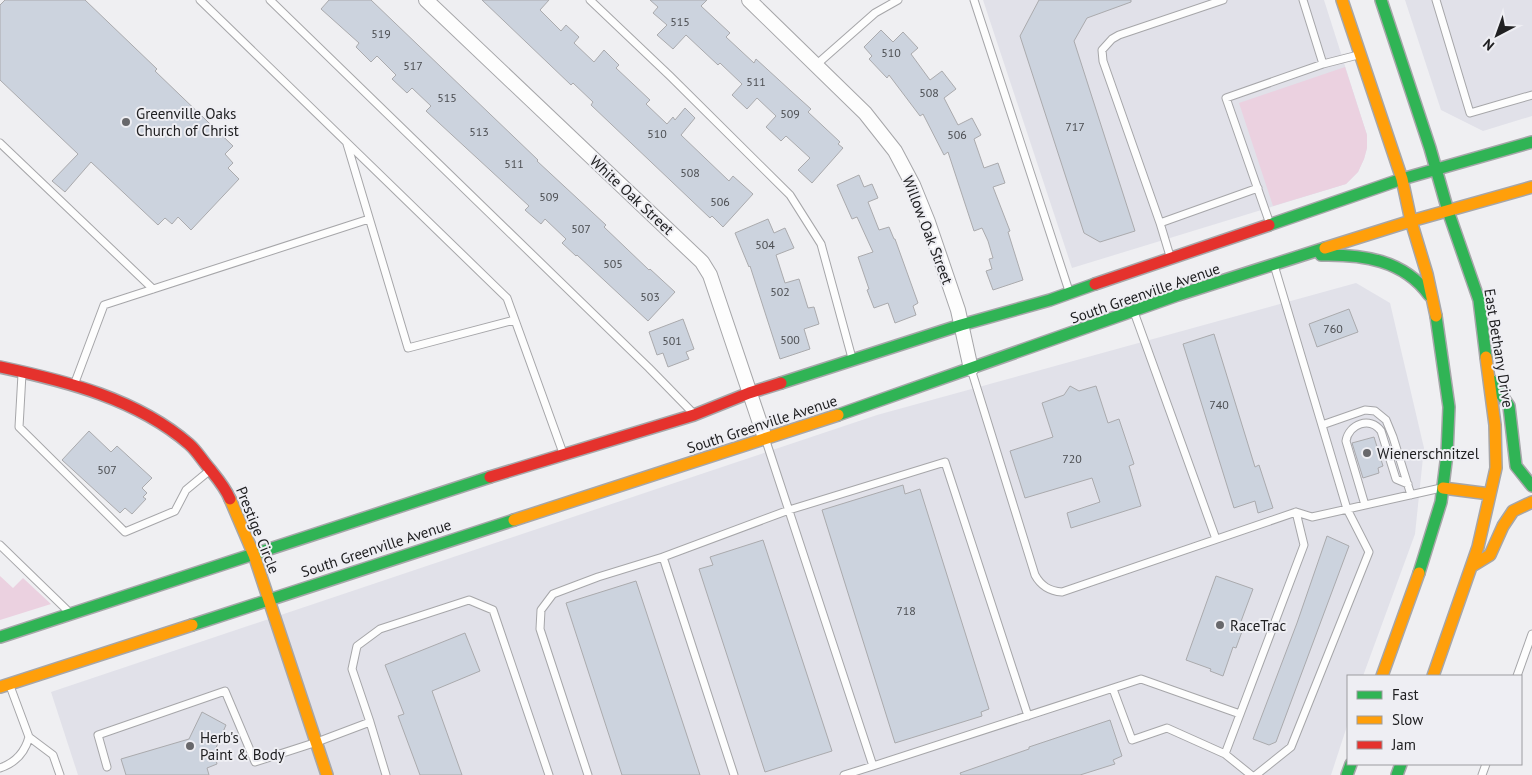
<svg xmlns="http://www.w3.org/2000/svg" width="1532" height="775" viewBox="0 0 1532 775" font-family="'PT Sans',sans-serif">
<rect width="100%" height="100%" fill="#efeff2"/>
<!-- built -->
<path fill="#e1e1e9" d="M983,0H1324L1367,135V148L1364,159L1358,172L1346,184L1072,268Z
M1405,0H1532V116L1483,131L1441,110Z
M1356,283L1390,303L1424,448L1415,534L1363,676H1348V723L1331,775H78L51,692L877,415Z"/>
<!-- green -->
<path fill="#ebd1e0" d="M1345,67L1367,135V148L1364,159L1358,172L1346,184L1273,206L1239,103Z
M0,576L13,588L23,578L51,604L0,620Z"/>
<!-- building -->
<path fill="#ccd3de" stroke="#aaaaad" d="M5,0H85L157,69L155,71L233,146L225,154L233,163L228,168L239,179L191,230L178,217L172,224L165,218L158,225L91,162L65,192L52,181L78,154L0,80V5Z
M329,0H371L538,160L537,161L606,225L604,227L649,270L650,269L675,292L648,321L577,255L576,256L562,243L566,239L545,219L541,224L525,210L529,206L426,111L431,106L412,88L407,93L392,79L396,75L377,56L371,62L356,47L359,43L321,9Z
M482,0H549L540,10L561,31L566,25L579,37L574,43L594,62L604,50L619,65L616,68L650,100L646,104L667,124L673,117L675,120L685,108L695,118L681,135L729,181L733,176L753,194L723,227L712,216L710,218L591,105L593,102L573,83L571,85Z
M650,0H707L701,6L730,33L726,37L754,63L756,59L791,91L811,109L808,112L840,142L838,144L843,148L812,183L798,170L810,158L786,136L781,141L766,127L776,116L757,98L747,109L732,95L742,84L720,63L718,65L686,35L673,49L657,35L667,25L653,13L658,7Z
M1039,0H1131V2L1087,18L1074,41L1135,231L1100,242L1084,233L1020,36Z
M881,30L893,42L903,32L918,48L911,54L930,80L942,71L956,89L944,98L958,125L972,118L981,135L974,139L984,168L998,163L1005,183L993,187L1010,231L1008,232L1023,280L993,290L986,271L992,269L989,259L993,258L988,241L982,228L974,231L948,152L944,155L923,114L920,116L889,75L887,78L869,59L872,56L864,47Z
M859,175L864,187L872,184L878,198L868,202L879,230L889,227L894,239H895L918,303L913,306L916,315L895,323L888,303L874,308L867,290L869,289L858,257L873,252L857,217L852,219L837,185Z
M768,219L774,233L785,228L794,248L776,255L785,283L799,279L808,308L814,307L819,324L804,329L810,349L780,359L750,266L749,267L735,233Z
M1349,309L1358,332L1317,347L1309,324Z
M683,319L694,349L686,352L689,359L668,367L663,353L657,355L649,332Z
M1214,334L1255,467L1259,465L1273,508L1258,513L1255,501L1234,508L1183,344Z
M1070,386L1079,391L1096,386L1108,423L1119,419L1134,464L1129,466L1141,506L1071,528L1067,513L1100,502L1092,478L1025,498L1010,451L1053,437L1042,403L1064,395Z
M89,431L111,452L117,446L152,478L142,488L147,493L143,497L146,499L132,514L125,508L120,513L62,460Z
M1374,437L1383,466L1378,468L1379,473L1363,478L1352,443Z
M903,485L905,494L920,489L989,709L981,712L982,716L895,743L822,510Z
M1327,536L1349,546L1276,742L1269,745L1253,739L1297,623Z
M763,540L832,751L765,772L699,569L713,565L710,557Z
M1216,576L1253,589L1240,624L1244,626L1236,648L1233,647L1223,676L1210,671L1211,669L1186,660Z
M636,581L700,775H622L566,603Z
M465,633L480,671L432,691L462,775H420L398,716L404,714L385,665Z
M202,712L226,725L215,750L216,751L215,756L217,764L207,768L209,775H126L121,759L189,739Z
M1110,720L1122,756L1113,760L1115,764L1080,775H961L960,773L1029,749V747Z"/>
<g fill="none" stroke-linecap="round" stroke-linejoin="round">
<defs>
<path id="lane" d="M200,0L507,298L563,453
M270,0L649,368L692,412
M590,0L670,76L790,195L821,244L852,358
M974,0L1069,291
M1303,0L1323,64
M1436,0L1470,113L1532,95
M816,65L875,13L898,0
M0,143L153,289
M347,144L408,348L514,320
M1160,223L1258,188
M1270,224L1226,98L1323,64L1358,55
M1170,256L1160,223L1103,61L1102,50L1112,39L1119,35L1223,0
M1134,312L1216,539
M971,369L1035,575C1041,586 1049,591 1062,592L1296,512L1312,517L1441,488
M22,374L19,427L125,532L175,511L186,490L209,471
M74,385L104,305L369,219
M1322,425L1365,410L1375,411L1386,420L1393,437L1411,495
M766,441L873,766L1141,679L1240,714
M1365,505L1346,441C1349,424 1370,416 1381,431L1396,479L1408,484
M0,545L69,612
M1517,676L1532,634
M1113,689L1132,740L1167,728L1225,754L1251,775
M370,722L352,669L357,646L380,629L469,600L493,610L549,775
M29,737L53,755L60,775
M1225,754L1304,545L1296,512
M107,767L98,735L225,691L255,762L317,742L370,722L386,775
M0,768C15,763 25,752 29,737L10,686
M588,775L540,629L541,610L553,594L598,577L663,557
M734,775L663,557L789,510L945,462L1028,716
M844,775L873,766
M1256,775L1291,747L1369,552L1347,509L1274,265
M1482,775L1486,764"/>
<path id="street" d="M426,0L702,262L710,275L765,438
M749,0L865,113L895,151L913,185L928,222L958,310L971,369"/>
<path id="fast" d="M1381,0L1430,148L1448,211L1479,300L1486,357
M1269,225L1402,179L1532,142
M1321,255C1362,254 1404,260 1429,295
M1492,381L1509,406L1516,466L1532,486
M781,383L961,325L1050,300L1095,284
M838,415L1178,295L1325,248
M1419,573L1441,502L1447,454L1449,407L1436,316
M192,625L514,520
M0,637L490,477
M1347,775L1351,764
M1397,775L1401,764"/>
<path id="slow" d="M1342,0L1402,179L1411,221L1427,274L1436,316
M1325,248L1411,221L1532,187
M1443,488L1490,494
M230,499L254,555L327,775
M514,520L838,415
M1472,566L1490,555L1503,526L1513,511L1532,502
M1382,676L1419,573
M1433,676L1478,547L1496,468L1495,425L1486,357
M0,687L192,625"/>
<path id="jam" d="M1095,284L1269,225
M0,367C66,381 137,399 189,444C197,451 202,460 209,468C217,478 225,487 230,499
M490,477L694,415L749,393L781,383"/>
</defs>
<!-- lane casing -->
<use href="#lane" stroke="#a6a6a9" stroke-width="9"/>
<!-- street casing -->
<use href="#street" stroke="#a6a6a9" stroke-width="16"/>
<!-- fast casing -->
<use href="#fast" stroke="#a6a6a9" stroke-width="14"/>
<!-- slow casing -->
<use href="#slow" stroke="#a6a6a9" stroke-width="14"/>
<!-- jam casing -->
<use href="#jam" stroke="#a6a6a9" stroke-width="14"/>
<!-- lane -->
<use href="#lane" stroke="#fdfdfd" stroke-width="7"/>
<!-- street -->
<use href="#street" stroke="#fdfdfd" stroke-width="14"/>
<!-- fast -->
<use href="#fast" stroke="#30b455" stroke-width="11"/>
<!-- slow -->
<use href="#slow" stroke="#ff9f0a" stroke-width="11"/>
<!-- jam -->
<use href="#jam" stroke="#e5322d" stroke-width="11"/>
</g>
<!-- markers -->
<g fill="#68686b" stroke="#eeeef3" stroke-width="2">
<circle cx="126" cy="122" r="5"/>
<circle cx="1367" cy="453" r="5"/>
<circle cx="1220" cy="625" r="5"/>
<circle cx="190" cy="746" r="5"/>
</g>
<g text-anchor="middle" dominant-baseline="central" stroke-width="4" stroke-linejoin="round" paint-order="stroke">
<!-- number labels -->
<g font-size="12" fill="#4b4d51">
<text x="680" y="21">515</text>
<text x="381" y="33">519</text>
<text x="891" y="52">510</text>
<text x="413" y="65">517</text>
<text x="756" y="81">511</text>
<text x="929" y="92">508</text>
<text x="447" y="97">515</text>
<text x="790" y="113">509</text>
<text x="1075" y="126">717</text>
<text x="479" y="131">513</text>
<text x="657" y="133">510</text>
<text x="957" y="134">506</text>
<text x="514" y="163">511</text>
<text x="690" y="172">508</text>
<text x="549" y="196">509</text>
<text x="720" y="201">506</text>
<text x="581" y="228">507</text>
<text x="765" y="244">504</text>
<text x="613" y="263">505</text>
<text x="780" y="291">502</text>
<text x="650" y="296">503</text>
<text x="1333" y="328">760</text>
<text x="790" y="339">500</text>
<text x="672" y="340">501</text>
<text x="1219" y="404">740</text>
<text x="1072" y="458">720</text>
<text x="107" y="469">507</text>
<text x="906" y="610">718</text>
</g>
<!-- poi labels -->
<g font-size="15" fill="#202022" stroke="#eeeef3" text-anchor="start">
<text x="136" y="113">Greenville Oaks<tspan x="136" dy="17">Church of Christ</tspan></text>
<text x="1377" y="453">Wienerschnitzel</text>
<text x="1230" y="625">RaceTrac</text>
<text x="200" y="737">Herb's<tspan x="200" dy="17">Paint &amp; Body</tspan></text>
</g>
<!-- street labels -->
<g font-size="15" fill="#202022" stroke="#eeeef3">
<text transform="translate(632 195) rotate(43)">White Oak Street</text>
<text transform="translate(928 230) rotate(69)">Willow Oak Street</text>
<text transform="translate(1145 293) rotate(-19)">South Greenville Avenue</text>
<text transform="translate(1499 348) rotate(81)">East Bethany Drive</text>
<text transform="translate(762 424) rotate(-18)">South Greenville Avenue</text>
<text transform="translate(258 530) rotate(68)">Prestige Circle</text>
<text transform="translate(376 548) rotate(-18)">South Greenville Avenue</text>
</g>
</g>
<!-- legend -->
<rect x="1347" y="675" width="175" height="90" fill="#eeeef3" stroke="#9c9c9f"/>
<rect x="1357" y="691" width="25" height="8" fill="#30b455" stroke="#9c9c9f"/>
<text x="1392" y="700" font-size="15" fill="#202022">Fast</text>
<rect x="1357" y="716" width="25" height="8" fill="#ff9f0a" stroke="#9c9c9f"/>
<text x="1392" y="725" font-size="15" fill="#202022">Slow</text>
<rect x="1357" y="741" width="25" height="8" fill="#e5322d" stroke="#9c9c9f"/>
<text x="1392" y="750" font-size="15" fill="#202022">Jam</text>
<!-- north arrow -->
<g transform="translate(1497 35) rotate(221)" stroke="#eeeef3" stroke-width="4" paint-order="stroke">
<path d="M0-4L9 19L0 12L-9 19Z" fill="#202022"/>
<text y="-8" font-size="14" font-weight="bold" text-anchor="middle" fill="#202022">N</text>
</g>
</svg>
